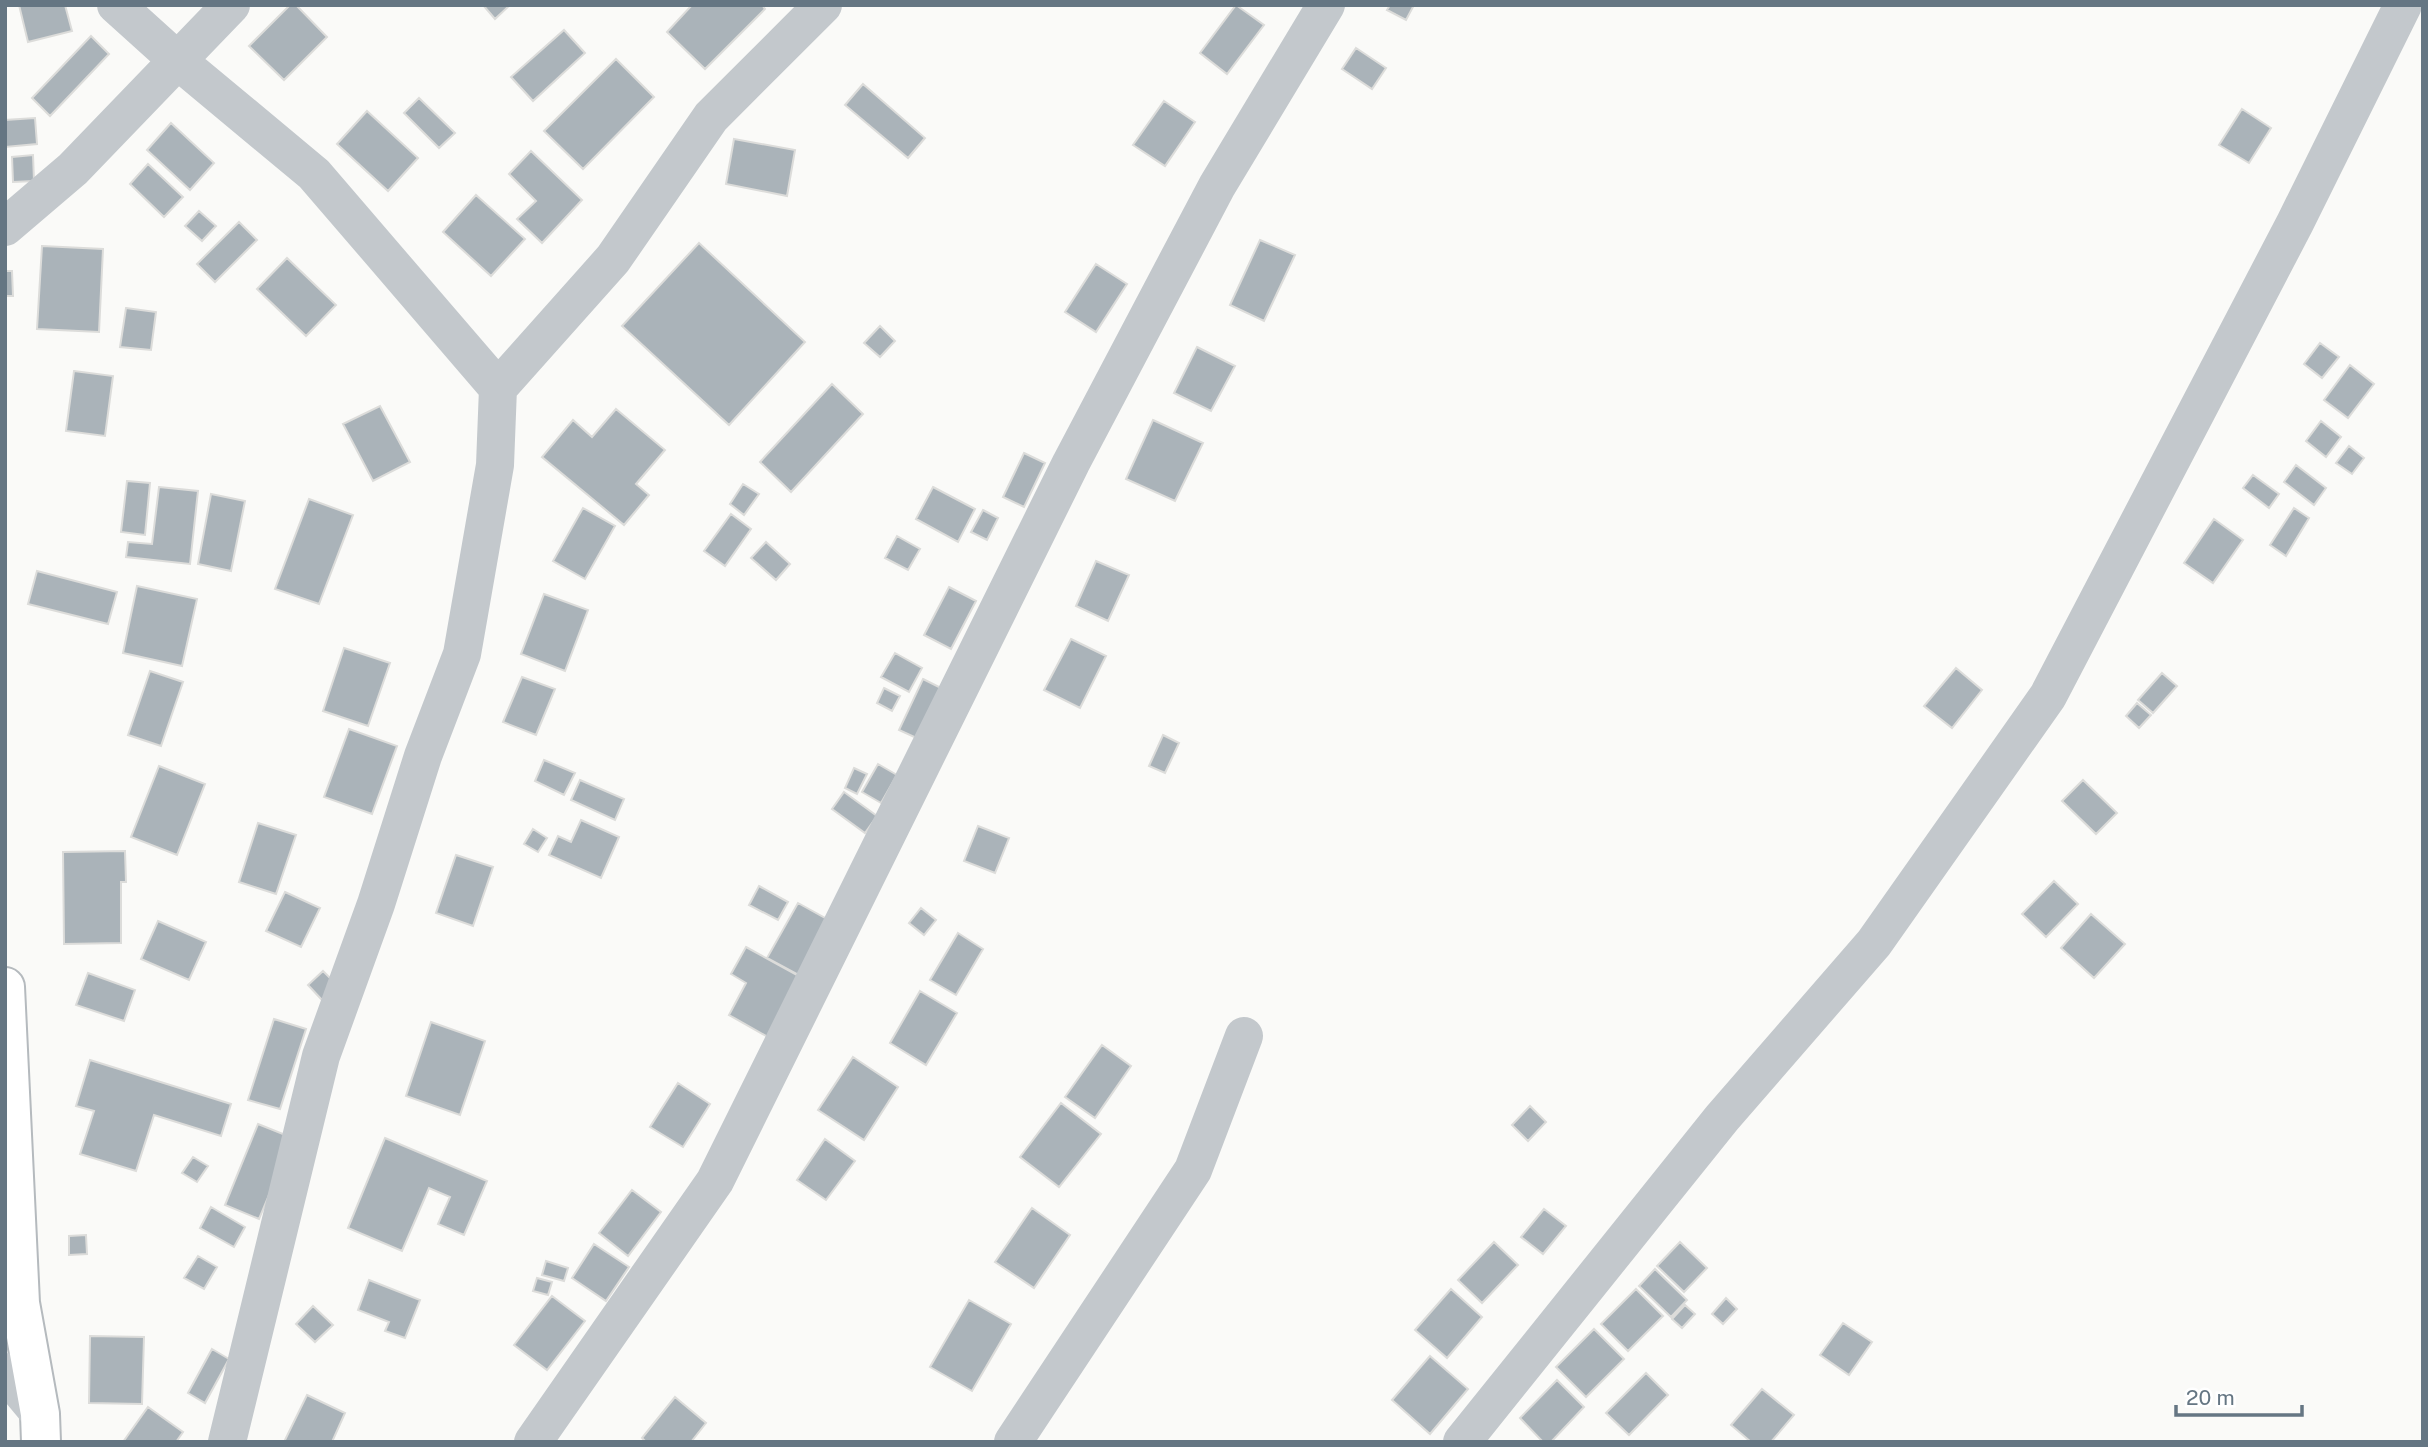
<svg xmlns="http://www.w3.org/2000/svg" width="2428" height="1447" viewBox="0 0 2428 1447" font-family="'Public Sans',sans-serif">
<rect width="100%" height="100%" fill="#fafaf8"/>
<!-- building -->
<path fill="#aab3b9" stroke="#dcdcda" stroke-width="2" d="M19,5H65L72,31L28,42Z
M290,5H296L327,37L284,80L249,46Z
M483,5H510L495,19Z
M692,5H762L765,9L705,69L667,32Z
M1236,5L1264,25L1227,74L1200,53Z
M1390,5H1414L1406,20L1387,10Z
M564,30L585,53L533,101L511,77Z
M91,36L109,54L50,116L32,98Z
M1356,48L1386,68L1372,89L1342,69Z
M616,59L654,97L583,169L544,131Z
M863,84L925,138L908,158L845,105Z
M419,98L455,133L439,148L404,113Z
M1164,101L1195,122L1165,166L1133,145Z
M2242,109L2271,128L2249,163L2219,145Z
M367,111L418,158L388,191L337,144Z
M35,118L37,144L5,147V120Z
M171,123L214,163L190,190L147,150Z
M734,139L795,150L787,196L726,184Z
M531,151L582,200L542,243L517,219L536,201L509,174Z
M33,155L34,181L13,182L12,157Z
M148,164L183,197L164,217L130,184Z
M476,195L525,239L491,276L443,232Z
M199,211L216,226L202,241L185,226Z
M239,222L257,240L215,282L197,264Z
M1260,240L1295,255L1264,321L1230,305Z
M699,243L805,342L729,425L622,326Z
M42,246L103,249L99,332L37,329Z
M287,258L336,305L306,336L257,289Z
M1096,264L1127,284L1096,332L1065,312Z
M5,271H12L13,296H5Z
M126,308L156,312L151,350L120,347Z
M880,326L895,341L880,357L864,343Z
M2320,343L2339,357L2322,378L2304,364Z
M1197,347L1235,366L1211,411L1174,393Z
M2350,365L2374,384L2348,418L2324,400Z
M74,371L113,376L105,436L66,431Z
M832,384L863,414L791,492L760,462Z
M380,406L410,462L373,481L343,424Z
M616,409L665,450L636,484L649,495L624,525L542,457L573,420L592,437Z
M1153,420L1203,443L1175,501L1126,479Z
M2321,421L2341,437L2326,457L2306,441Z
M2349,446L2364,458L2352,474L2336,463Z
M1024,453L1045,463L1024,507L1003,497Z
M2296,465L2326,488L2314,505L2284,482Z
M2253,475L2279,494L2269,508L2243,488Z
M127,481L150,483L145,535L121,532Z
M743,484L759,494L744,515L730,504Z
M159,487L198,491L190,564L126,557L128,542L152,544Z
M933,487L975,509L958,542L916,519Z
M211,494L245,501L231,571L198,564Z
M309,499L353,515L319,604L275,589Z
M583,508L615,526L585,579L553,561Z
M2294,508L2309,518L2286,556L2270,545Z
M983,510L998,518L987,540L971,532Z
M731,514L751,529L725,566L704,551Z
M2214,519L2243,540L2213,583L2184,563Z
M897,536L920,549L908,570L885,558Z
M766,542L790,564L776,580L751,558Z
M1096,561L1129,575L1108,621L1076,606Z
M37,571L117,592L108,624L28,604Z
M137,586L197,599L182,666L123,653Z
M949,587L976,601L951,649L924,635Z
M544,594L588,610L565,671L521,654Z
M1071,639L1106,656L1080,708L1044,690Z
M344,648L390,663L368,726L323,711Z
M895,653L922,668L909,692L881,677Z
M1956,668L1982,690L1952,728L1924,706Z
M150,671L183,682L161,746L128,735Z
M2162,673L2177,686L2153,713L2138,700Z
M522,677L555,689L536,735L503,722Z
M923,679L947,691L923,741L899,730Z
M884,688L900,696L892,711L877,703Z
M2137,703L2151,715L2139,728L2126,716Z
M349,729L397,746L372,814L324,797Z
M1163,735L1179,743L1165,773L1149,766Z
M544,760L575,773L564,795L535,781Z
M878,764L897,775L881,803L862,792Z
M159,766L205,784L177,855L131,837Z
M854,768L867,774L857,794L845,788Z
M580,780L624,799L615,820L571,800Z
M2083,780L2117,813L2096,834L2062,801Z
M844,792L877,816L865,833L832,809Z
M581,820L619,837L601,878L549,855L558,836L571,842Z
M258,823L296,835L276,894L239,882Z
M978,826L1009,838L995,873L964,861Z
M533,829L547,838L538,852L524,844Z
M125,851L126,882H121V943L64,944L63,852Z
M456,855L493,867L473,926L436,913Z
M2054,881L2078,904L2046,937L2022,914Z
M759,886L788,902L778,920L749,905Z
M285,892L320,908L301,947L266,931Z
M798,903L834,923L804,978L767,958Z
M921,908L936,920L924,935L909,923Z
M2091,914L2125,944L2094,978L2061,948Z
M158,921L206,942L189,980L141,959Z
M958,933L983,949L956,995L930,980Z
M746,947L808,981L775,1041L729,1015L746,983L731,974Z
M323,971L337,985L322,1000L308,985Z
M88,973L135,990L124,1021L76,1005Z
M920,991L957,1013L926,1065L890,1043Z
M274,1019L306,1029L280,1109L248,1100Z
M431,1022L485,1041L460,1115L406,1096Z
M1102,1045L1131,1066L1095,1118L1065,1097Z
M853,1057L898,1087L864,1140L818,1110Z
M90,1060L231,1104L221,1136L154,1115L136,1171L80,1154L94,1111L76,1106Z
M678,1083L710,1104L683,1147L650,1127Z
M1061,1103L1101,1134L1059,1187L1020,1157Z
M1530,1106L1546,1122L1528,1141L1512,1125Z
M258,1124L293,1138L259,1219L225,1205Z
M385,1138L487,1181L464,1235L438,1224L450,1197L429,1188L402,1251L348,1228Z
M825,1139L855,1161L826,1200L797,1180Z
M193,1157L208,1166L197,1182L182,1173Z
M632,1190L661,1212L628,1256L599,1233Z
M211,1207L245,1227L234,1247L200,1228Z
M1032,1208L1070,1235L1034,1288L995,1262Z
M1544,1209L1566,1226L1543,1254L1521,1237Z
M86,1235L87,1254L69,1255V1236Z
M1494,1242L1518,1265L1482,1303L1458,1280Z
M1680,1242L1707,1268L1684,1292L1657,1266Z
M594,1244L629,1267L606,1301L572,1278Z
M198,1256L217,1267L204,1289L184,1278Z
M546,1261L568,1268L564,1281L542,1275Z
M1655,1269L1687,1300L1671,1317L1639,1286Z
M537,1278L552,1282L548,1295L533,1291Z
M369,1280L420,1300L405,1338L385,1331L389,1322L358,1310Z
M1451,1289L1482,1317L1447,1358L1415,1330Z
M1636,1289L1663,1316L1628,1351L1601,1324Z
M552,1296L585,1321L547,1370L514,1345Z
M1726,1298L1737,1309L1723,1324L1712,1314Z
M969,1300L1011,1324L972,1391L930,1367Z
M1685,1305L1695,1314L1682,1328L1672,1319Z
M313,1306L333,1325L315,1342L296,1324Z
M1843,1323L1872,1342L1849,1375L1820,1355Z
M1594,1329L1624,1359L1586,1397L1556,1367Z
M90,1336L144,1337L142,1404L89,1403Z
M212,1349L229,1359L205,1403L188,1393Z
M1430,1356L1468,1389L1430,1434L1392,1400Z
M1646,1373L1668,1395L1629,1435L1606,1413Z
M1557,1380L1584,1407L1551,1442H1543L1520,1418Z
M1762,1389L1794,1415L1771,1442H1751L1731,1425Z
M307,1395L345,1413L332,1442H284Z
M675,1397L706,1423L691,1442H646L642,1438Z
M148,1407L183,1432L176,1442H123Z"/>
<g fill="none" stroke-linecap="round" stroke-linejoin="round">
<defs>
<path id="primary" d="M5,987L20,1303L40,1414L41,1442"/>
</defs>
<!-- primary casing -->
<use href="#primary" stroke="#b5babe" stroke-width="42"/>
<!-- street -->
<path stroke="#c3c8cc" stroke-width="38" d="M116,5L177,60L314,174L498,388
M5,227L73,169L231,5
M5,1372L40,1414
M227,1442L321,1056L376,904L423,756L462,654L495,465L498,388L613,259L711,117L823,5
M533,1442L715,1181L1071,463L1217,186L1326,5
M1013,1442L1193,1170L1244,1036
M1462,1442L1722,1118L1874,943L2048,696L2295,223L2403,5"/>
<!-- primary -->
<use href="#primary" stroke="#fff" stroke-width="38"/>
</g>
<!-- border -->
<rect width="2428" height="1447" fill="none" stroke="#657683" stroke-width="14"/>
<!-- scale -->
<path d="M2176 1405v10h126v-10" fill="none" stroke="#657683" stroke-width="3.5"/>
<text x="2186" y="1405" font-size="21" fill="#657683" stroke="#ffffff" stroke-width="5" paint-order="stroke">20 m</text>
</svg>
